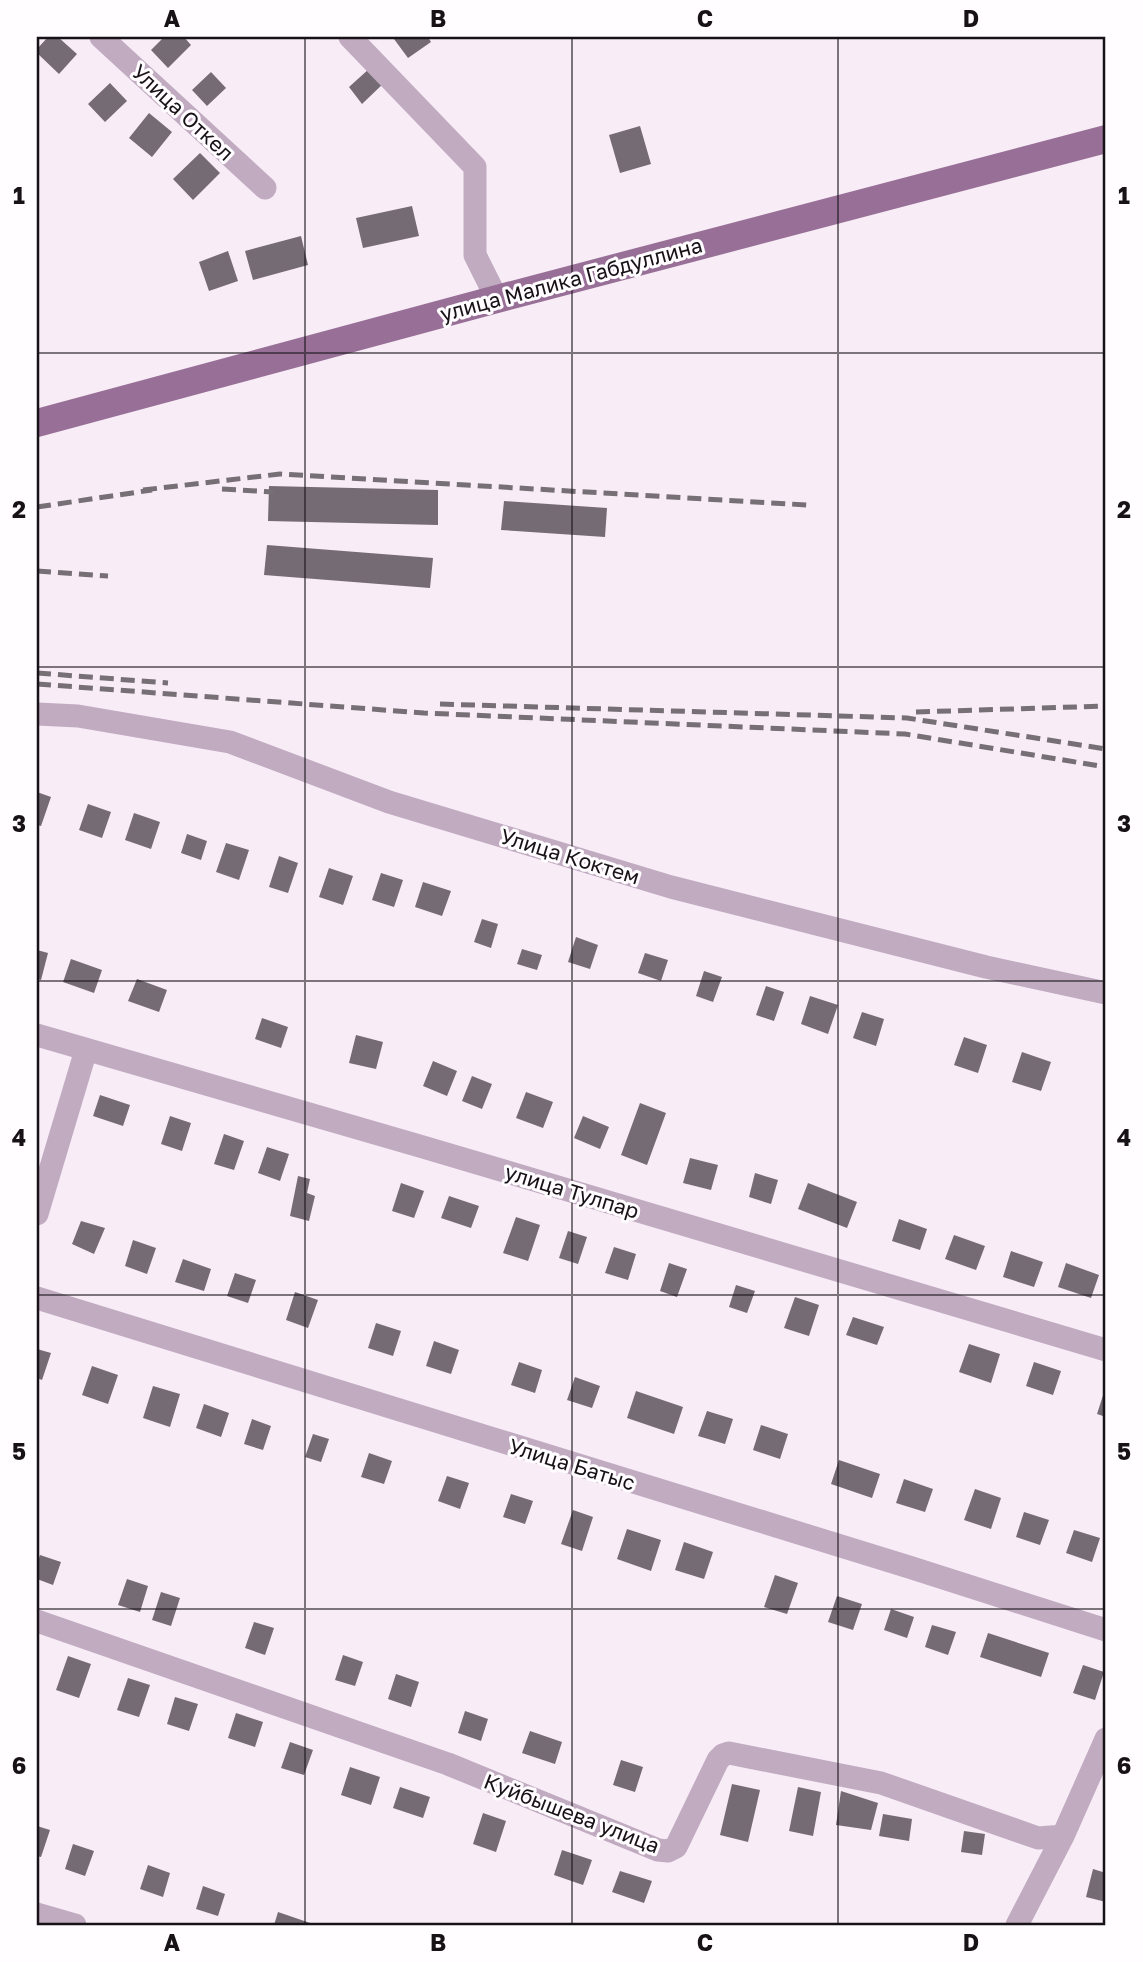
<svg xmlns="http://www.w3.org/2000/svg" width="1143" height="1962" viewBox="0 0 1143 1962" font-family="'Golos Text',sans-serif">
<rect width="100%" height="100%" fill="#f8ecf7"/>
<!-- building -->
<path fill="#756b75" d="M48,37H58L77,54L59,74L37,53V49Z
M164,37H184L191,45L168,68L151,50Z
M397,37H428L431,42L408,58L394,39Z
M370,68L385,82L362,104L349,87Z
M211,72L226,88L207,106L192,90Z
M110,83L127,101L105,122L88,104Z
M149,113L172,132L152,157L129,138Z
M640,126L651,164L620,173L609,135Z
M200,153L220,173L193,200L173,179Z
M412,206L419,236L363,248L356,218Z
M301,236L308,265L253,280L245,251Z
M228,251L238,281L209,291L199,262Z
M269,486L438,490V525L268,521Z
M504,501L607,508L605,537L501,530Z
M267,545L433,558L430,588L264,575Z
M37,792L51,797L41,826L37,825Z
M88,804L111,812L102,838L79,830Z
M134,813L160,822L151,849L125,840Z
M187,834L207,841L201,860L181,853Z
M226,843L249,850L239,880L216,872Z
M279,856L298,863L288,893L269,887Z
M329,868L353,876L343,905L319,897Z
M381,873L403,880L394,907L372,900Z
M423,882L451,891L442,916L415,907Z
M482,919L498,924L491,948L474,942Z
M576,937L598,945L590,969L568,962Z
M522,949L542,955L537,970L517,964Z
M37,950L48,953L41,980L37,979Z
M645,953L668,960L661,981L638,973Z
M71,959L102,970L94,993L63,982Z
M704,971L722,977L713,1002L696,996Z
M137,979L167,990L159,1012L128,1001Z
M766,986L784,992L774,1021L756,1015Z
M810,996L838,1005L828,1034L801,1024Z
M862,1012L884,1019L876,1046L853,1038Z
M262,1018L288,1027L281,1048L255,1039Z
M356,1035L383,1042L376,1069L349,1063Z
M964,1037L987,1045L978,1073L954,1065Z
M1022,1052L1051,1062L1041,1091L1012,1082Z
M433,1061L457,1071L447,1096L423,1086Z
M472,1076L492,1084L482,1109L462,1101Z
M526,1092L553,1102L543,1128L516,1118Z
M100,1095L130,1105L123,1126L93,1116Z
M640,1103L666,1113L647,1165L621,1155Z
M170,1116L191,1123L182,1151L161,1144Z
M583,1116L609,1127L600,1149L574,1138Z
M224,1134L244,1141L234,1170L214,1164Z
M267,1147L289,1154L280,1181L258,1173Z
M690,1158L718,1165L711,1190L683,1183Z
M755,1173L778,1180L771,1204L749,1197Z
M298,1176L310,1179L307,1193L315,1196L309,1221L290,1216Z
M401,1183L424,1191L414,1218L392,1211Z
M808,1183L857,1202L847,1228L798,1209Z
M449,1196L479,1206L471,1228L441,1218Z
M516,1217L540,1225L528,1261L503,1253Z
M899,1219L927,1229L920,1250L892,1241Z
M81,1221L105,1228L94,1254L72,1244Z
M568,1231L587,1237L578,1264L559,1258Z
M954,1235L985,1246L976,1270L945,1259Z
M133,1240L156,1248L147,1274L125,1266Z
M614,1247L636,1254L628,1280L605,1273Z
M1011,1251L1043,1262L1034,1287L1003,1277Z
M183,1259L211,1269L204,1291L175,1282Z
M669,1263L687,1269L677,1297L660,1291Z
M1066,1263L1099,1275L1091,1298L1058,1287Z
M235,1273L256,1280L248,1303L227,1296Z
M736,1285L755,1291L747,1313L729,1307Z
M295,1292L318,1300L308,1328L286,1320Z
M795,1297L819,1305L809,1336L784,1328Z
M853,1317L884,1327L877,1345L846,1335Z
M376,1323L401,1331L393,1356L368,1348Z
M434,1341L459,1350L451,1374L426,1366Z
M969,1344L1000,1354L991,1383L959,1372Z
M37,1349L51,1353L42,1380L37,1378Z
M519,1362L542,1370L535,1393L511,1385Z
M1034,1362L1061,1371L1053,1395L1026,1386Z
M92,1366L118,1375L108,1404L82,1395Z
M575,1377L600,1386L592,1408L567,1400Z
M153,1386L180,1394L170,1427L143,1418Z
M1106,1386V1417L1097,1414Z
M636,1391L683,1407L674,1434L627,1418Z
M204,1404L229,1413L221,1437L196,1428Z
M707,1411L733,1419L725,1444L698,1436Z
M252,1419L271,1426L263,1450L244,1444Z
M761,1425L788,1434L780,1459L753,1450Z
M313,1434L329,1439L321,1462L305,1457Z
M369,1453L392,1461L384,1484L361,1477Z
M839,1460L880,1474L872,1498L831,1484Z
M447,1476L469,1483L460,1509L438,1501Z
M904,1479L933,1489L925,1512L896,1503Z
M975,1489L1001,1498L991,1529L964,1520Z
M511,1494L533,1501L525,1524L503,1517Z
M573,1510L593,1517L582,1551L561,1544Z
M1024,1512L1049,1520L1040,1545L1016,1537Z
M627,1529L661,1540L651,1571L617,1559Z
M1074,1530L1100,1538L1092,1562L1066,1553Z
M684,1542L713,1552L704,1579L675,1570Z
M40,1555L61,1562L53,1585L37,1579V1564Z
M775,1575L798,1583L787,1614L764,1607Z
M127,1579L148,1586L140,1612L118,1605Z
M161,1592L180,1598L171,1626L152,1620Z
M837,1596L862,1604L853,1630L828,1622Z
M891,1609L914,1617L907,1638L884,1630Z
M254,1622L274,1628L265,1655L245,1648Z
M932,1625L956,1632L948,1655L925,1647Z
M988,1633L1049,1653L1041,1677L980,1657Z
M343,1655L363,1662L355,1686L335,1680Z
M68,1656L91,1664L79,1698L56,1690Z
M1083,1665L1104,1672L1095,1700L1073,1693Z
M396,1674L419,1682L411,1707L388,1699Z
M128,1678L150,1685L139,1717L117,1710Z
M175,1697L198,1704L189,1731L167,1724Z
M465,1711L488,1719L481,1741L458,1733Z
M236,1713L263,1722L255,1747L228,1738Z
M530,1731L562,1742L555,1764L522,1753Z
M290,1742L313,1750L304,1775L281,1768Z
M621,1760L643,1767L635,1792L613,1785Z
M350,1767L380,1777L371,1805L341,1795Z
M732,1784L760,1790L748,1842L720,1835Z
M400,1787L430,1797L423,1818L393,1808Z
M798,1787L821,1792L813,1836L789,1831Z
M841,1791L878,1803L871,1830L836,1825Z
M483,1813L506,1821L496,1852L473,1844Z
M883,1814L912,1819L909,1841L879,1836Z
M37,1826L50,1830L41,1857L37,1856Z
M964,1831L985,1834L982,1855L961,1852Z
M73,1844L94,1851L85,1876L65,1869Z
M562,1850L592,1860L583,1885L554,1875Z
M148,1865L170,1873L163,1897L140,1889Z
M1093,1869L1106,1873V1902L1086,1897Z
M620,1871L652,1881L644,1903L612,1892Z
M203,1886L225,1894L218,1916L196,1909Z
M278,1912L316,1925H274Z"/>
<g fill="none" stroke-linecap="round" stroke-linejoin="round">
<!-- minor -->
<path stroke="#c1abc0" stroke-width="23" d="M101,37L265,188
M350,37L475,167V255L497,299
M37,714L78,716L230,742L389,802L671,887L986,967L1106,993
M37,1035L423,1147L1106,1350
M37,1214L86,1050
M37,1298L909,1567L1106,1630
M37,1621L448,1764L658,1850L668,1851L676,1847L718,1760L723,1755L729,1753L881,1783L1038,1838L1063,1836
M37,1914L75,1925
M1017,1925L1063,1836L1106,1739"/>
<!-- major -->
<path stroke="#987097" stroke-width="28" d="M37,423L497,299L1106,139"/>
<!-- rail -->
<path stroke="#776f76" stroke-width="5" stroke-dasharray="14 7" stroke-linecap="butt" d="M222,489L274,492
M143,490L280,474L807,505
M37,507L152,490
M37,571L108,576
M37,673L168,683
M37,684L424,713L905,734L1106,767
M440,704L907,718L1106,749
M916,712L1106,706"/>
</g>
<!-- grid -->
<path fill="none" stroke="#161216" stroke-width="2" stroke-opacity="0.55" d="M305,37V1925M572,37V1925M838,37V1925M37,353H1106M37,667H1106M37,981H1106M37,1295H1106M37,1609H1106"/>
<g text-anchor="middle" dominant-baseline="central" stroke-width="6" stroke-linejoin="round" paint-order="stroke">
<!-- street labels -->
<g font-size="21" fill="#161216" stroke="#fffdff">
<text transform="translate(183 112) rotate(43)">Улица Откел</text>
<text transform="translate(571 279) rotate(-15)">улица Малика Габдуллина</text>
<text transform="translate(570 856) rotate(17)">Улица Коктем</text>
<text transform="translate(572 1191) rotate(17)">улица Тулпар</text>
<text transform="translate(572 1464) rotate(17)">Улица Батыс</text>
<text transform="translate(572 1813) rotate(21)">Куйбышева улица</text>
</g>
</g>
<!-- border -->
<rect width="1143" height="1962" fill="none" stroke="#fffdff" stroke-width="77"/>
<rect x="38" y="38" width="1066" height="1886" fill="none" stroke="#161216" stroke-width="2.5"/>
<g font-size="23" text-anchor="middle" font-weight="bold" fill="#161216">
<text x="172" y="27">A</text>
<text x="438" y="27">B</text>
<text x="705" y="27">C</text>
<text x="971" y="27">D</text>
<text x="19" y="204">1</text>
<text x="1124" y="204">1</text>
<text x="19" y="518">2</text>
<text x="1124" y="518">2</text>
<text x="19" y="832">3</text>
<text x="1124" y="832">3</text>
<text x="19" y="1146">4</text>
<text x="1124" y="1146">4</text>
<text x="19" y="1460">5</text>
<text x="1124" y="1460">5</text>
<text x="19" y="1774">6</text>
<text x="1124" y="1774">6</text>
<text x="172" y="1951">A</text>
<text x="438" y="1951">B</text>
<text x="705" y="1951">C</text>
<text x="971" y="1951">D</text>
</g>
</svg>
